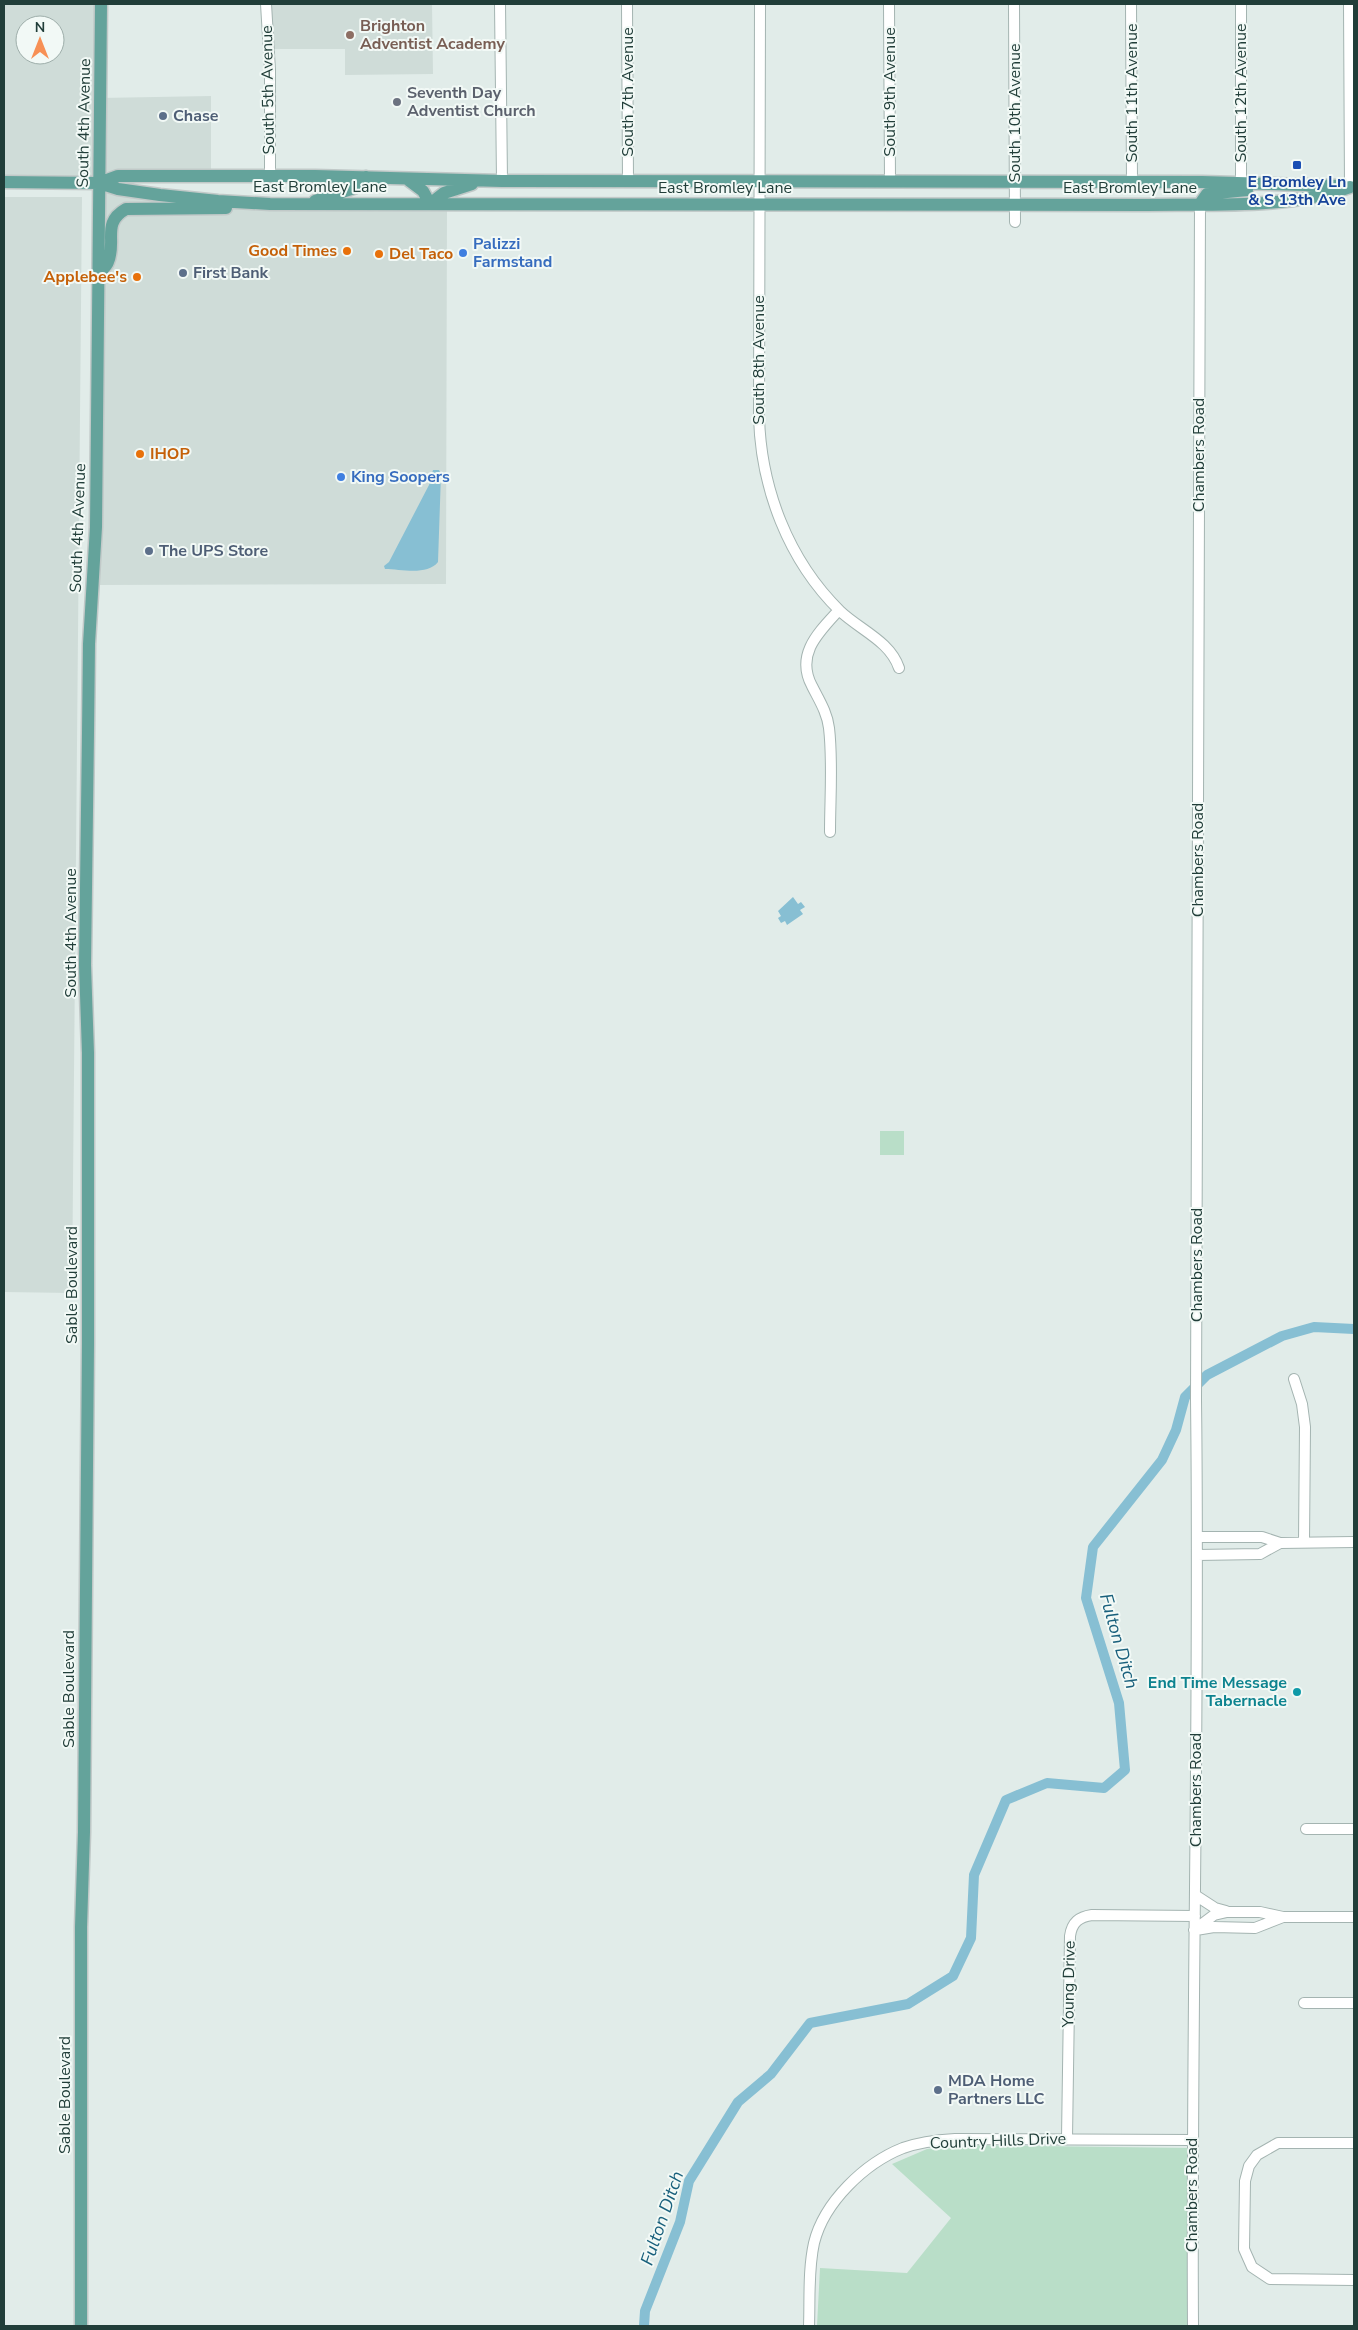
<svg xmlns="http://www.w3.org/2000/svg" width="1358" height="2330" viewBox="0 0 1358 2330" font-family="'Nunito Sans',sans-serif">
<rect width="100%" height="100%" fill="#e1ece9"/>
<!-- built -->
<path fill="#cfdcd8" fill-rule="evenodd" d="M4,4H101L100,98L211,96V176L100,182L296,204L447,205L446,584L95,585L99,183L4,182ZM25,25H55V55H25Z
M266,4H432L433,74L345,75V49H269Z
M4,197H82L72,1293L4,1292Z"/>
<!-- green -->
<path fill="#b9dec8" d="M880,1131H904V1155H880Z
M962,2145L1192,2148L1194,2326H817L820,2268L907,2273L951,2218L892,2164L927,2149Z"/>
<!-- water -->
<path fill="#87bfd3" d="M433,470H439L441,474L438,562C427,576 401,569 385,569L384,566L389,562L429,485Z
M793,897L798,904L801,902L805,907L800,910L803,914L787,925L785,921L781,923L778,918L781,916L778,911Z"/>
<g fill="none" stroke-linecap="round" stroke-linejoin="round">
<!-- canal -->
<path stroke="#87bfd3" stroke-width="10" d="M644,2326L645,2311L680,2222L689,2181L738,2102L771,2074L810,2023L908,2004L953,1976L971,1938L974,1875L1006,1800L1047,1783L1104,1788L1125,1770L1119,1703L1086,1598L1093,1547L1162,1460L1176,1430L1185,1397L1207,1375L1282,1336L1314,1327L1354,1329"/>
<defs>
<path id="minor" d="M266,4L270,70V176
M500,4L502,181
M627,4L628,181
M760,4L759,417C761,488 788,560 840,611C860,630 890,641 899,668
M889,4L890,181
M1014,4L1015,222
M1131,4L1132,182
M1241,4V183
M1349,4L1350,187
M830,832C830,798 833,762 829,728C827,712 819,700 812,686C795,654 819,632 839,610
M1294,1379L1302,1404L1305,1427L1304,1542
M1198,1537H1262L1280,1543L1354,1542
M1197,1555L1260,1554L1280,1543
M1306,1829H1354
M1195,1895L1215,1908L1226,1911
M1194,1930L1214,1915L1227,1912H1260L1283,1917H1354
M1196,1930L1214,1927L1255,1928L1283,1917
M1304,2003H1354
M1067,2138L1070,1936C1072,1922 1079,1917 1092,1915L1195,1916
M1354,2143H1278L1257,2155L1249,2166L1245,2181L1244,2249L1252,2267L1270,2279L1354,2280
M809,2326C810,2299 808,2270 814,2243C824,2202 865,2163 903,2148C920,2142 938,2140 955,2139L1192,2140
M1193,2326C1191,2017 1200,1709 1196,1400L1200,204"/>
<path id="major" d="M407,179L423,191L430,204L444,193L472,184
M4,182L99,183L118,189L160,195L218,201L270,204L1147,205C1212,204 1289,209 1350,187
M99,183L118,176H315L502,181L1202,182L1341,186
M315,201L354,188L366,177
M1200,204L1207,194L1247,190
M98,274C101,271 107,266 108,262C117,241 101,223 126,209L226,208
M81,2326V1927L84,1832L88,1344V1053L85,965L88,733L89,644L96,527L101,4"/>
</defs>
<!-- minor casing -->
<use href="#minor" stroke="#a4b4b1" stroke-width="12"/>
<!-- major casing -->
<use href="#major" stroke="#c1c9c8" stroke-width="15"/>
<!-- minor -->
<use href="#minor" stroke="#fff" stroke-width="10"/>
<!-- major -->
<use href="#major" stroke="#64a39b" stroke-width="12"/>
</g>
<!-- markers -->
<circle fill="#8d6e63" stroke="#f2f9f6" stroke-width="2" cx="350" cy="35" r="5"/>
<circle fill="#6b7280" stroke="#f2f9f6" stroke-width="2" cx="397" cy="102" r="5"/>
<g fill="#5c6f8a" stroke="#f2f9f6" stroke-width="2">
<circle cx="163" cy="116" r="5"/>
<circle cx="183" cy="273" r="5"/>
<circle cx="149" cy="551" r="5"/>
<circle cx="938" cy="2090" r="5"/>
</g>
<rect fill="#1a4fb4" stroke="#f2f9f6" stroke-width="2" x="1292" y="160" width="10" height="10" rx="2.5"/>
<g fill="#e8710a" stroke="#f2f9f6" stroke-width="2">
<circle cx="347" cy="251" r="5"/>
<circle cx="379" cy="254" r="5"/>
<circle cx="137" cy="277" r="5"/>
<circle cx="140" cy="454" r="5"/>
</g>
<g fill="#3f7fe0" stroke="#f2f9f6" stroke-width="2">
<circle cx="463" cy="253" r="5"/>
<circle cx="341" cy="477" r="5"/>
</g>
<circle fill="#0f9aa8" stroke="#f2f9f6" stroke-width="2" cx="1297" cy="1692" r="5"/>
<g text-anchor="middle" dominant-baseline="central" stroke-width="4" stroke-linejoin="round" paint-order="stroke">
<!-- education labels -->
<g font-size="16" font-weight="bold" fill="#785e54" stroke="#f2f9f6" text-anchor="start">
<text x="360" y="26">Brighton<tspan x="360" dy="18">Adventist Academy</tspan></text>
</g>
<!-- street labels -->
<g font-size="16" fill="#213e39" stroke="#f2f9f6">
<text transform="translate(268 90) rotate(-91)">South 5th Avenue</text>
<text transform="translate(628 92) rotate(-90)">South 7th Avenue</text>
<text transform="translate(890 92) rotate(-90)">South 9th Avenue</text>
<text transform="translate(1132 93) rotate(-90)">South 11th Avenue</text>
<text transform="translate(1241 93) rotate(-90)">South 12th Avenue</text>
<text transform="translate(1015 113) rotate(-90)">South 10th Avenue</text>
<text transform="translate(84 123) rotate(-89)">South 4th Avenue</text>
<text x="320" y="187">East Bromley Lane</text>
<text x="725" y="188">East Bromley Lane</text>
<text x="1130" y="188">East Bromley Lane</text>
<text transform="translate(759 360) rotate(-90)">South 8th Avenue</text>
<text transform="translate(1199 455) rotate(-90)">Chambers Road</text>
<text transform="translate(78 528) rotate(-88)">South 4th Avenue</text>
<text transform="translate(1198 860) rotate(-90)">Chambers Road</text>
<text transform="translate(71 933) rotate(-90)">South 4th Avenue</text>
<text transform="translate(1197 1265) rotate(-90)">Chambers Road</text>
<text transform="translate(72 1285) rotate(-90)">Sable Boulevard</text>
<text transform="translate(69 1689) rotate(-90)">Sable Boulevard</text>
<text transform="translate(1196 1790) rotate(-90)">Chambers Road</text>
<text transform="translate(1069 1984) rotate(-89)">Young Drive</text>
<text transform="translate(65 2095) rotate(-90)">Sable Boulevard</text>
<text transform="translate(998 2141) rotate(-2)">Country Hills Drive</text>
<text transform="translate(1192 2195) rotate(-90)">Chambers Road</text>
</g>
<!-- worship labels -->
<g font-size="16" font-weight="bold" fill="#5b616d" stroke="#f2f9f6" text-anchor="start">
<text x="407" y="93">Seventh Day<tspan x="407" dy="18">Adventist Church</tspan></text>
</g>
<!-- service labels -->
<g font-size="16" font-weight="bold" fill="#4e5e75" stroke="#f2f9f6" text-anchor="start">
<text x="173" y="116">Chase</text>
<text x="193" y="273">First Bank</text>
<text x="159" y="551">The UPS Store</text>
<text x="948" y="2081">MDA Home<tspan x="948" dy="18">Partners LLC</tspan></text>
</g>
<!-- transit labels -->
<g font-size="16" font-weight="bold" fill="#164399" stroke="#f2f9f6">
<text x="1297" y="182">E Bromley Ln<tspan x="1297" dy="18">&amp; S 13th Ave</tspan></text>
</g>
<!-- shop labels -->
<g font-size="16" font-weight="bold" fill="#366cbe" stroke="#f2f9f6" text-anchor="start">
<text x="473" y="244">Palizzi<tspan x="473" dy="18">Farmstand</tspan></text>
<text x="351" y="477">King Soopers</text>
</g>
<!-- food labels -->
<g font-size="16" font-weight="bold" fill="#c56008" stroke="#f2f9f6" text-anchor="end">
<text x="337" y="251">Good Times</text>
<text x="389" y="254" text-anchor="start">Del Taco</text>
<text x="127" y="277">Applebee's</text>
<text x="150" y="454" text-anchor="start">IHOP</text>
</g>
<!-- culture labels -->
<g font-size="16" font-weight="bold" fill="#0d838f" stroke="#f2f9f6" text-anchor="end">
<text x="1287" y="1683">End Time Message<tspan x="1287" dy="18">Tabernacle</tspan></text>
</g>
<!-- water labels -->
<g font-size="18" font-style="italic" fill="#19607c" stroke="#f2f9f6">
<text transform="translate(1119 1641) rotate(74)">Fulton Ditch</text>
<text transform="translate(662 2218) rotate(-71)">Fulton Ditch</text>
</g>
</g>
<!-- border -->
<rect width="1358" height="2330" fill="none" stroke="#213e39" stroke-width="10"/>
<!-- north arrow -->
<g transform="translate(40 40)"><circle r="24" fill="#f2f9f6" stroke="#9eaeaa"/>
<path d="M0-4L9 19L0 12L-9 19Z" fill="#f79055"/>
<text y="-8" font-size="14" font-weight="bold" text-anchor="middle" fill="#213e39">N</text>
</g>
</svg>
